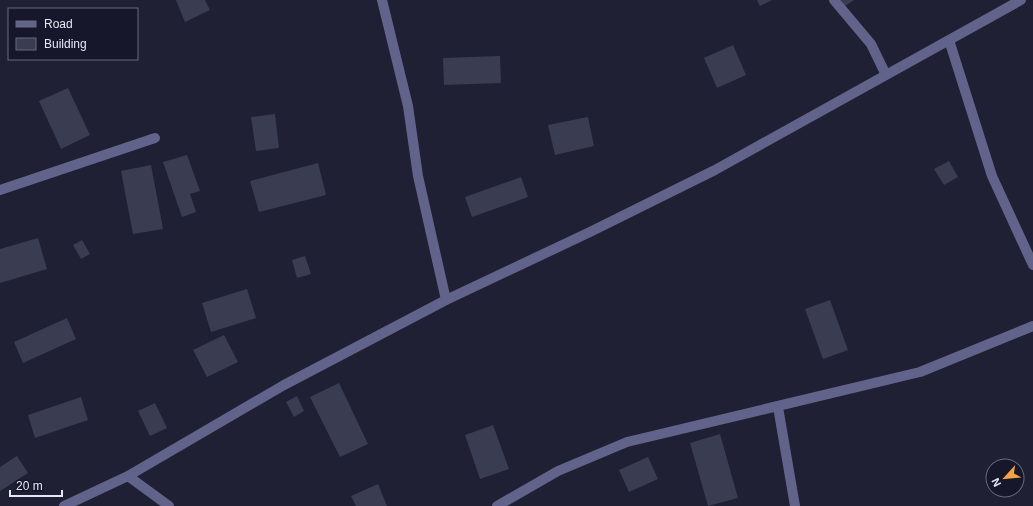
<svg xmlns="http://www.w3.org/2000/svg" width="1033" height="506" viewBox="0 0 1033 506" font-family="Helvetica,sans-serif">
<rect width="100%" height="100%" fill="#1f2034"/>
<!-- building -->
<path fill="#3a3c51" d="M176,0H205L210,10L185,22Z
M757,0H772L760,6Z
M841,0H854L845,6Z
M733,45L746,75L717,88L704,58Z
M500,56L501,83L444,85L443,58Z
M68,88L90,135L61,149L39,101Z
M275,114L279,148L256,151L251,117Z
M588,117L594,146L555,155L548,125Z
M187,155L200,191L190,194L196,212L182,217L163,162Z
M949,161L958,177L944,185L934,169Z
M318,163L326,195L259,212L250,181Z
M151,165L163,229L133,234L121,171Z
M521,177L528,197L472,217L465,197Z
M38,238L47,269L0,283V249Z
M82,240L90,254L81,259L73,245Z
M305,256L311,274L297,278L292,260Z
M247,289L256,318L211,332L202,303Z
M830,300L848,350L823,359L805,309Z
M67,318L76,339L23,363L14,342Z
M224,335L238,362L207,377L193,350Z
M339,383L368,444L340,457L310,397Z
M297,396L304,411L294,417L286,402Z
M81,397L88,420L35,438L28,415Z
M155,403L167,428L150,436L138,411Z
M493,425L509,469L480,479L465,435Z
M720,434L738,498L708,506L690,443Z
M17,456L28,473L0,491V467Z
M648,457L658,479L629,492L619,470Z
M378,484L387,506H356L351,496Z"/>
<g fill="none" stroke-linecap="round" stroke-linejoin="round">
<!-- street -->
<path stroke="#61638b" stroke-width="10" d="M382,0L408,106L418,176L446,300
M834,0L871,44L886,75
M949,40L992,176L1033,265
M0,190L155,138
M778,407L795,506
M128,476L169,506
M64,506L128,476L284,385L446,300L590,232L715,170L1021,0
M497,506L558,471L627,442L920,372L1033,326"/>
</g>
<!-- legend -->
<rect x="8" y="8" width="130" height="52" fill="#16172a" stroke="#696a7b"/>
<rect x="16" y="21" width="20" height="6" fill="#61638b" stroke="#696a7b"/>
<text x="44" y="28" font-size="12" fill="#e6e7f5">Road</text>
<rect x="16" y="38" width="20" height="12" fill="#3a3c51" stroke="#696a7b"/>
<text x="44" y="48" font-size="12" fill="#e6e7f5">Building</text>
<!-- north arrow -->
<g transform="translate(1005 478) rotate(243)"><circle r="19" fill="#16172a" stroke="#696a7b"/>
<path d="M0-3L7 15L0 10L-7 15Z" fill="#f3a442"/>
<text y="-6" font-size="11" font-weight="bold" text-anchor="middle" fill="#e6e7f5">N</text>
</g>
<!-- scale -->
<path d="M10 490v6h52v-6" fill="none" stroke="#e6e7f5" stroke-width="2"/>
<text x="16" y="490" font-size="12" fill="#e6e7f5" stroke="#16172a" stroke-width="3" paint-order="stroke">20 m</text>
</svg>
